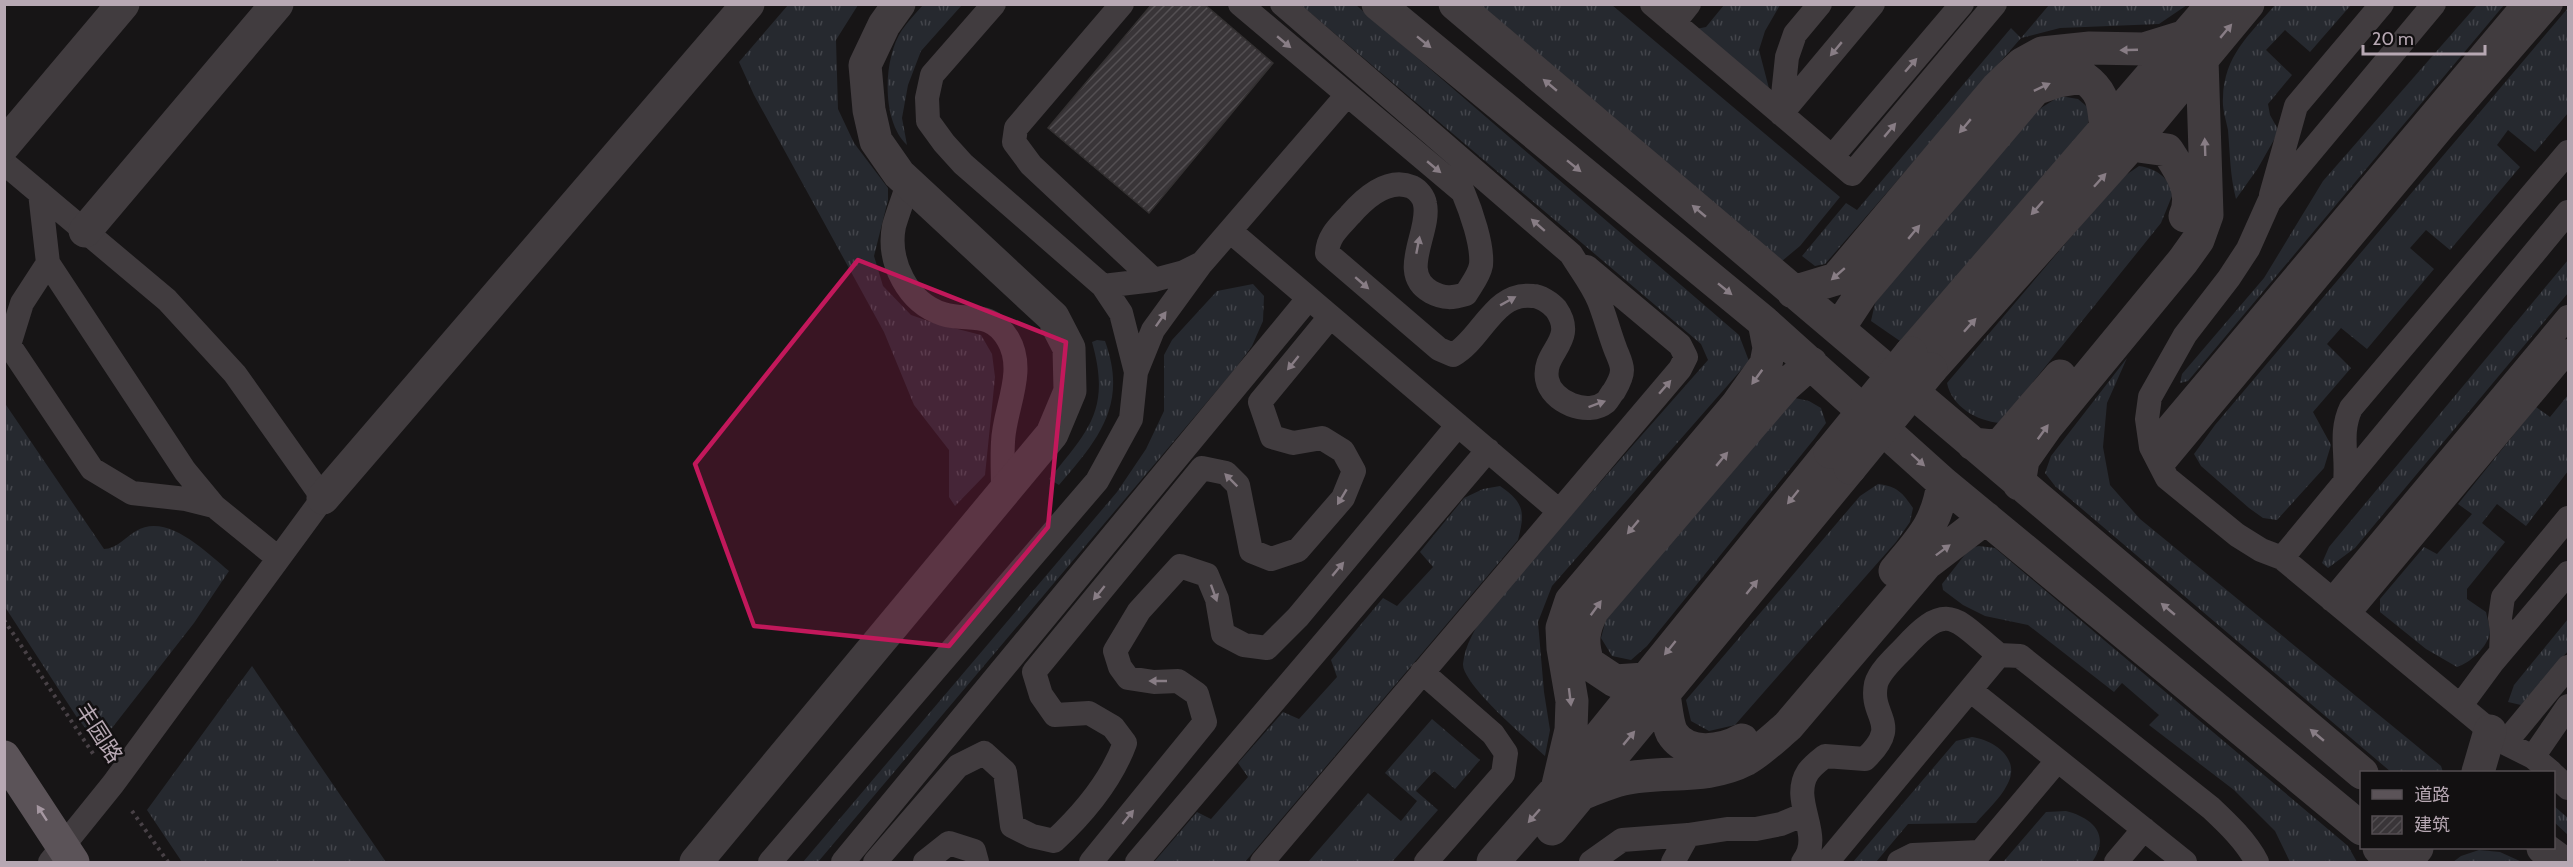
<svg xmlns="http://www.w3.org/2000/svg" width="2573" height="867" viewBox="0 0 2573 867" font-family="Cabin,'Noto Sans SC',sans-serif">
<defs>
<pattern id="grass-tufts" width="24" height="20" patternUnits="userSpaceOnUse" patternTransform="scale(1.5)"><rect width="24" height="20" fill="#26292f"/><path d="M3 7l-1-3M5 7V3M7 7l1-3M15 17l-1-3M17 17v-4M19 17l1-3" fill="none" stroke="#43454b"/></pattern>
<pattern id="building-hatch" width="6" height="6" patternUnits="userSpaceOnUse" patternTransform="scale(1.5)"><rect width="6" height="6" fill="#393538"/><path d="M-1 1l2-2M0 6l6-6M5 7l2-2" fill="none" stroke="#534f52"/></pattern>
</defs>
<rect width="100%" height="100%" fill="#171516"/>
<!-- grass -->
<path fill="url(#grass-tufts)" d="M788,5H858L836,40L838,109L854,143L888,188V200L874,256L883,286L911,315L934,323L981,335L992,354L995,377L985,475L955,506L949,497V450L914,405L884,332L754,95L739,62Z
M923,5H962L921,51L908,85L902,118L907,145C881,121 883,58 902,30C908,21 916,13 923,5Z
M1301,5H1356L1739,335L1749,361L1552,586L1538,622L1544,692L1550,730L1545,756C1528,740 1462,684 1463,664C1465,644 1475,630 1485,613L1708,360L1701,344Z
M1480,5H1612L1840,197L1800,246L1782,261Z
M1724,5H1780L1765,31L1759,50L1772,100L1696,29L1706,27Z
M2049,5H2187L2159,24L2060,28L2021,38L1825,264L1815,266L1802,256L1846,203L1857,210L2011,28L2021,38Z
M2275,5H2351L2310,52L2285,30L2266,50L2292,75L2268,104L2270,115L2279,131L2258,168L2236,199C2230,176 2230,154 2228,130C2226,120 2222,109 2223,98C2224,56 2249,35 2275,5Z
M2477,5H2504L2188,381L2180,383L2182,374L2264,278L2323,181Z
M2568,8V113L2535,152L2508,130L2497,145L2520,167L2450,250L2426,230L2410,248L2434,269L2367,349L2341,328L2327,344L2351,368L2313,412L2331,445L2324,468L2277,520L2263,518L2249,508L2201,466L2194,454L2215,425Z
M2060,96L2078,99L2091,110L2088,124L2072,146L1900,341L1871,321L1875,303L2028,116Z
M2139,166C2157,169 2164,175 2174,191L2161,223L2000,423C1977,421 1952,407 1947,383L2120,179Z
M2568,260V293L2355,548L2328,568L2322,563L2329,547Z
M1253,284L1264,296L1263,321L1252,346L1235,369L818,862H803L1117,492L1146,449L1164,411V355L1172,340L1217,291Z
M1097,340L1105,341C1128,404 1099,439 1059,485L1049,479C1089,430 1111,409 1092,342Z
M2127,358L2107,403L2103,447L2110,485L2140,519L2412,742L2441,766L2443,772H2391L2055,486L2045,473L2051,456Z
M2568,395V471L2526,526L2497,504L2482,523L2505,542L2467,589V599L2486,612C2487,617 2490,626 2490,632C2488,647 2470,663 2457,667L2426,649L2380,612V599L2424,547L2437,554L2472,514L2458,504L2536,407L2550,417Z
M1795,398L1809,401L1821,408L1826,423L1815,438L1647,646L1631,660L1612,656L1601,638L1606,619Z
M4,402L104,549C116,549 126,537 136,531C167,512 206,552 229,571L194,623L112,728L92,736L78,719L5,607Z
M1878,484C1897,486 1903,493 1913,508L1910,522L1896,542L1735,725L1709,731L1691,721L1686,700L1860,496Z
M1500,486C1525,503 1525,513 1518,540L1245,862H1154L1197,812L1211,819L1248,777L1238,763L1283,712L1299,719L1337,677L1331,660L1383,598L1397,606L1433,567L1420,552L1464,498L1483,489Z
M1979,546L1995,548L2348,846L2357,862H2290L2275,831L2234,790L2149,725L2159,715L2122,683L2114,692L2028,625L1985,616L1963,605L1943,590L1942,584L1970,548Z
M2568,619V651L2521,705L2508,702L2514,685Z
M252,666L386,862H182L147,810Z
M1432,719L1480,760L1455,789L1434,771L1416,791L1438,810L1392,862H1308L1368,793L1401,821L1417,801L1385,773Z
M1972,737C1994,740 2022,759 2007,785C2000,799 1986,811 1976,823L1908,824L1876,862H1853L1956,741Z
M2554,806L2568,818V835L2554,822Z
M2066,811C2093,818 2111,835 2092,862H2003L2046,812Z
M2479,850L2500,852L2522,862H2453L2461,856Z"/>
<!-- building -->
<path fill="url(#building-hatch)" stroke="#333031" stroke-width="1.5" d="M1152,4H1204L1273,63L1149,213L1048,128Z"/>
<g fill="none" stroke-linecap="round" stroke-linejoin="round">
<!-- path -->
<path stroke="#484146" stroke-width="4" stroke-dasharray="3 4.5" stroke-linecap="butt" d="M4,620L94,755
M132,811L168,862"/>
<!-- lane -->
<path stroke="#413c3f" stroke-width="24" d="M1122,4L1016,128L1014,142L1031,165L1154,280L1184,272L1202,263L1347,95
M1240,4L1463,192C1471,211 1483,245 1481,265C1479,276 1471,285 1466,294C1453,298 1444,299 1431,292C1397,273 1431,232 1425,204C1424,197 1418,190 1412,187C1388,177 1364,199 1350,215C1339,227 1328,236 1327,253L1439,349L1453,355C1482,339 1494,291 1533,296C1540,296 1551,303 1556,309C1578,341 1542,351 1547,379C1551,402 1588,417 1606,402C1609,399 1611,394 1614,391C1617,386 1622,376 1622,370C1622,363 1617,354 1615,348C1609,332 1605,316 1599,301C1592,284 1580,269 1571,254L1282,4
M1652,4L1852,174L1995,4
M2434,4L2269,202L2248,249L2229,278L2185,335L2150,397L2147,419L2151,447L2167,478L2237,535L2261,550L2282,558L2505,743L2533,757L2551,772
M1674,23L1689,4
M1781,114L1873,4
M1781,114L1787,57L1795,34L1820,4
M1832,157L1962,4
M4,163L167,300L235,374L323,498L113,784L50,862
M908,183C904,197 898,212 894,226C887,262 908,303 943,314C968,322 990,309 1008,339C1027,371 1004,409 1003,442C1002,458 1003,475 1003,492
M40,193L48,263L185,471L214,506L278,558
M2271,195L2296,106L2382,4
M1230,231L1559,511
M48,263L22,303L9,345L92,469L132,493L186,499L214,506
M1103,286L1154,280
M1136,372L1153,330L1201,264
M2151,447L2524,4
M2161,466L2444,127L2551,4
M2345,482C2348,456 2339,433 2351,408L2568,152
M2282,558L2568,212
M2332,600L2568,317
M2349,613L2568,351
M2501,652L2502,631L2500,618L2503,597L2568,518
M1999,655L2020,656L2211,808C2228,824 2246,841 2257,862
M1422,672L1493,734L1506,753L1503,774L1426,862
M1970,690L2185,862
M2461,705L2492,663L2568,573
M2505,743L2568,667
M2533,757L2568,706
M2554,775L2568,788
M770,862L1097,481L1131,419L1136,372L1121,313L1103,286L963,164L944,143L928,121L927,98L932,75L994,4
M843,862L1308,299
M875,862L958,766L984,753L1005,772L1012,826L1032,836L1054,841C1083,814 1111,781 1125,743L1113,727L1089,713L1055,715L1041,695L1034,672L1202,468L1226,473L1238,485L1251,551L1271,559L1298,550L1343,498L1354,471L1343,451L1322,438L1293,443L1272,437L1260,402L1330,317
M925,862L949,843L974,851L977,862
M1091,862L1205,722L1197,694L1178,681L1154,682L1128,678L1120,667L1115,651L1139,611L1180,566L1207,575L1217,599L1223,634L1244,645L1267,648L1298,617L1458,425
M1137,862L1488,450
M1262,862L1680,369L1686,357L1680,345L1587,267
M1591,862L1622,840L1688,835L1727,829H1756L1781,824L1805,814
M1673,862L1688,835
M1803,862C1825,835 1789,801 1808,772C1812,766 1820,760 1825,756L1865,759C1903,723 1869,718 1876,684C1879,672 1895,657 1904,648C1948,599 1955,619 1999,655L1827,862
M1899,862L1913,855L1980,852
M1972,862L2057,761
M2116,862L2144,829"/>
<!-- street -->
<path stroke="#413c3f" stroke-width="33" d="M1378,4L1764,322L1943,483L2362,829
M1455,4L2362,773
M4,145L123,4
M2131,145L2167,150C2180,170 2196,192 2185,216
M85,231L277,4
M1793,292L1836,279L1997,88L2022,64L2042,53L2090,48L2144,49L2186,36
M1839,328L1862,293L2035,89L2058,81L2083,77C2105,93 2103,104 2106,129
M1911,353L2213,4
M1931,369L2131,145L2248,4
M1973,444L1992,446L2002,443L2060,376
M2019,484L2023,460L2047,426L2183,261L2198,240L2207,215L2202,59
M323,498L748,4
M1895,571C1921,539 1937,525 1943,483
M1645,679L1615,681L1588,663C1581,642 1583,629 1593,610L1753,423L1785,386L1811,363
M1664,695C1666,705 1667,723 1672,733C1687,757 1722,751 1742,740
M2478,772L2490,731
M1557,789L1571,730L1572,701L1563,648L1562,628L1571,601L1736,406L1766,364L1769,348L1764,322
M1584,793C1597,788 1609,782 1623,779C1663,770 1707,780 1745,760C1761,751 1774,738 1788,726L1926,564L1986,518
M1552,829L1850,468
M2379,848L2392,862
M2543,848L2562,862
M696,862L1052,434L1070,391L1069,348L1053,317L899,174L876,141L869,110L865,65L884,25L899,4
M1493,862L1557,789L1830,452
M2405,862L2417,848"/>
<!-- primary -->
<path stroke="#5b5358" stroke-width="33" d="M4,757L73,862"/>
<!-- street-bridge -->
<path stroke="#413c3f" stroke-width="33" d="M1830,452L1911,353
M1850,468L1931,369"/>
</g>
<!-- one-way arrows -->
<defs><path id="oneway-solid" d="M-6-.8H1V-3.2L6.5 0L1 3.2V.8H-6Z" transform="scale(1.5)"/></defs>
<g fill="#887d85">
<use href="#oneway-solid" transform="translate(2226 31) rotate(-50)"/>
<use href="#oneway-solid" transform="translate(1284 42) rotate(40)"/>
<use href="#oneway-solid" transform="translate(1424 42) rotate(39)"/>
<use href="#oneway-solid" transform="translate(1836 49) rotate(130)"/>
<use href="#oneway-solid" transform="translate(2129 50) rotate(178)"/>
<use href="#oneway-solid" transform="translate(1911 65) rotate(-49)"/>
<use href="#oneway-solid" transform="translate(1550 85) rotate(-140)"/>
<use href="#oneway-solid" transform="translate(2042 87) rotate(-25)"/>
<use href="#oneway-solid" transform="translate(1965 126) rotate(130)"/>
<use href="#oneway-solid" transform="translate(1890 130) rotate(-50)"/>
<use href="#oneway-solid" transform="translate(2205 147) rotate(-92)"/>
<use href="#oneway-solid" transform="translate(1574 166) rotate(39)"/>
<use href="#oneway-solid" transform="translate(1434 167) rotate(40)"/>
<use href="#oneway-solid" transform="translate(2100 180) rotate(-48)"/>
<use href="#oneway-solid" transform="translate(2037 208) rotate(131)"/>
<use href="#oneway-solid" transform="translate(1699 211) rotate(-140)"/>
<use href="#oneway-solid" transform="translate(1538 225) rotate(-139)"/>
<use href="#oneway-solid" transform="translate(1914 232) rotate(-50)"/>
<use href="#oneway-solid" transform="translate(1418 245) rotate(-79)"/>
<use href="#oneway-solid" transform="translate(1838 274) rotate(139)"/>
<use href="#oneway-solid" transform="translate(1362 283) rotate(41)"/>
<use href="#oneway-solid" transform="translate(1725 289) rotate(39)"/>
<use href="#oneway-solid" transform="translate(1508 301) rotate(-29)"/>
<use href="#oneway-solid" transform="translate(1161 319) rotate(-55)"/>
<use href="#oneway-solid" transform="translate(1970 325) rotate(-48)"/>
<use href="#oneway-solid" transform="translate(1293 363) rotate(129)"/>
<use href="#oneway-solid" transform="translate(1757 377) rotate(126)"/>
<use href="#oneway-solid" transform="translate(1665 387) rotate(-49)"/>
<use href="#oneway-solid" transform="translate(1597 404) rotate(-20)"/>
<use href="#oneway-solid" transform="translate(2043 432) rotate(-54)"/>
<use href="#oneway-solid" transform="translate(1722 459) rotate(-50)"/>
<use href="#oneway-solid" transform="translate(1918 460) rotate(42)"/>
<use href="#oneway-solid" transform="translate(1231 480) rotate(-135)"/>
<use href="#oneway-solid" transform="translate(1342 497) rotate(121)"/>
<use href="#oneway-solid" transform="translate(1793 497) rotate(129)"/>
<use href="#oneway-solid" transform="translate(1633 527) rotate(130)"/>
<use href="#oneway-solid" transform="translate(1943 550) rotate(-37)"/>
<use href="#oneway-solid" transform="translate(1338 569) rotate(-50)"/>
<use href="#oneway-solid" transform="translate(1752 587) rotate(-51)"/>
<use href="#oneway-solid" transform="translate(1099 593) rotate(129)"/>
<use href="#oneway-solid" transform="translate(1214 593) rotate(70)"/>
<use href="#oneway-solid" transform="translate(1596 608) rotate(-54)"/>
<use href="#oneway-solid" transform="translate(2168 609) rotate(-140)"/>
<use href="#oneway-solid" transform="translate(1670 648) rotate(129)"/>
<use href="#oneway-solid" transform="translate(1158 681) rotate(-180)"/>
<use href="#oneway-solid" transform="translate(1570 697) rotate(83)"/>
<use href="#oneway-solid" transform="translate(2317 735) rotate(-140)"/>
<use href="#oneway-solid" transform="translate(1629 738) rotate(-50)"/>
<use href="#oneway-solid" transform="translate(1534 816) rotate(131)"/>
<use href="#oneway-solid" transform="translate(1128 817) rotate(-51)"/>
</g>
<use fill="#a597a1" href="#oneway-solid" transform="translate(42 813) rotate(-123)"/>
<!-- marked area -->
<path fill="#c2185b" fill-opacity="0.2" stroke="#c2185b" stroke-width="4.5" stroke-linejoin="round" d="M858,260L1066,342L1048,527L949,646L754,626L695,464Z"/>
<g text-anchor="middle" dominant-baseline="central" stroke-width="5" stroke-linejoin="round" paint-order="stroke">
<!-- street labels -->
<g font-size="22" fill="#b7a8b3" stroke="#121011">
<text transform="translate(99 733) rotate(57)">丰园路</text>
</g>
</g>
<!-- border -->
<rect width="2573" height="867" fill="none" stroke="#b7a8b3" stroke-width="12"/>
<!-- legend -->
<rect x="2360" y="771" width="195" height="78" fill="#121011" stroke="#544d52" stroke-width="1.5"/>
<rect x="2372" y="790" width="30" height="9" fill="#5b5358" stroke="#544d52" stroke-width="1.5"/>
<text x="2414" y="801" font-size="18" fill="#b7a8b3">道路</text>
<rect x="2372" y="816" width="30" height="18" fill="url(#building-hatch)" stroke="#544d52" stroke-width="1.5"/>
<text x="2414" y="831" font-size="18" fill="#b7a8b3">建筑</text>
<!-- scale -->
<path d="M2363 45v9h122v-9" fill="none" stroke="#b7a8b3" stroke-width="3"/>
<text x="2372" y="45" font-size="18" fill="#b7a8b3" stroke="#121011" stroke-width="4.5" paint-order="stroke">20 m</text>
</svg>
